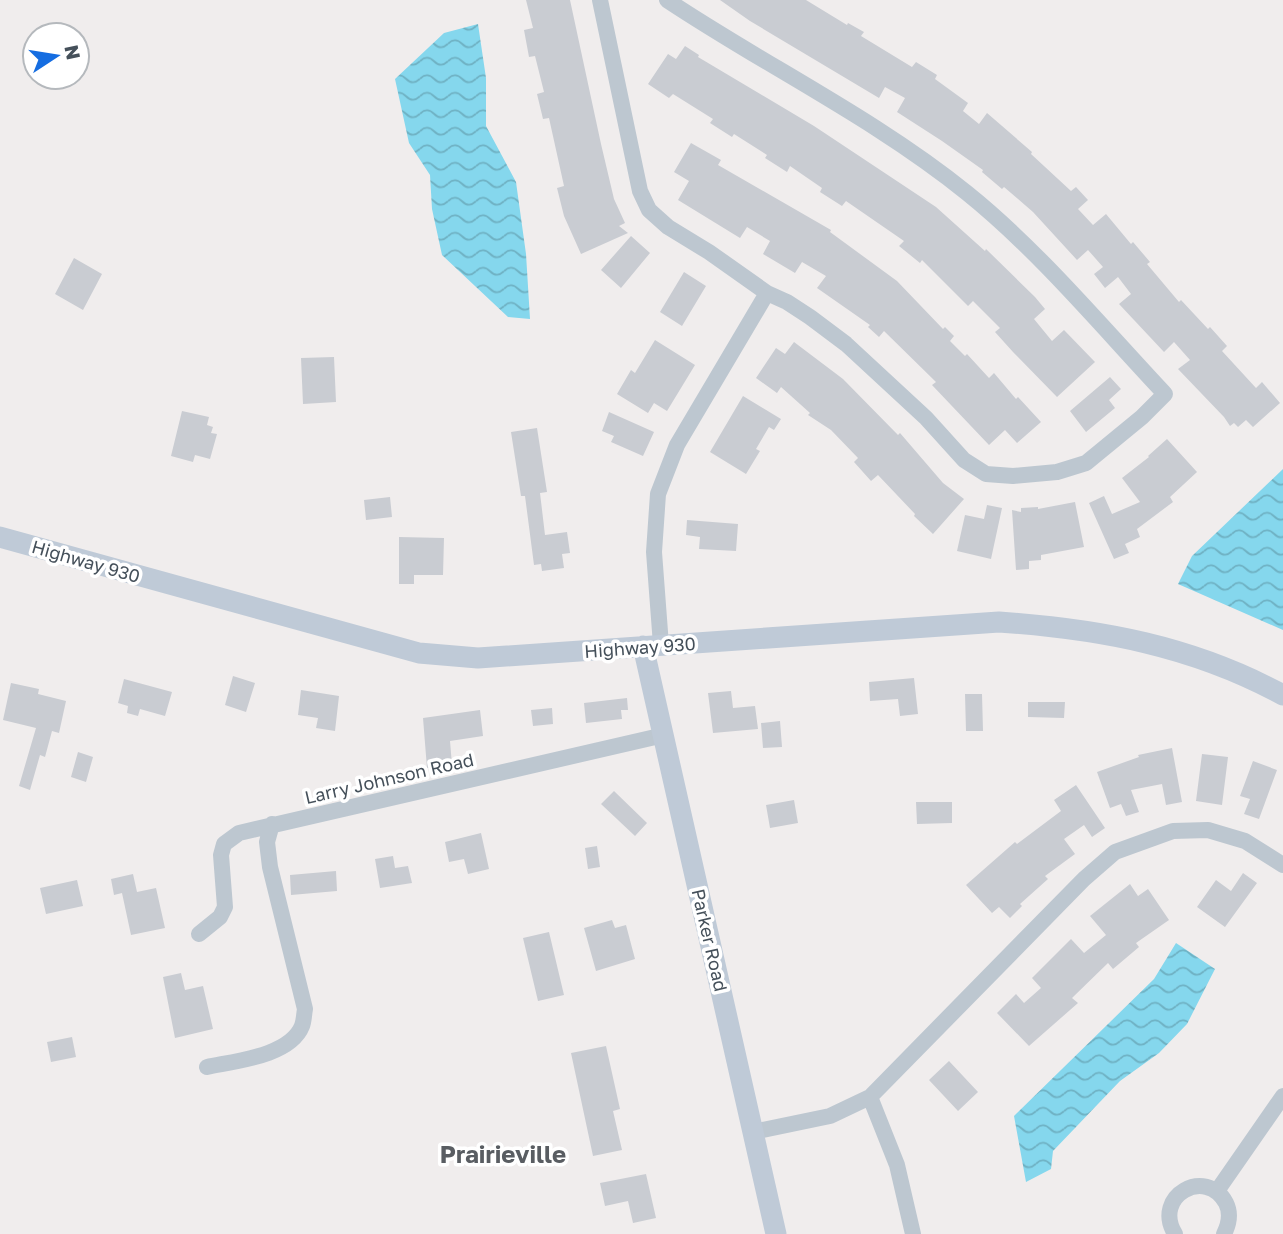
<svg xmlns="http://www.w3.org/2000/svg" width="1283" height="1234" viewBox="0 0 1283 1234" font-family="'Golos Text',sans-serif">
<defs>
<pattern id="water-waves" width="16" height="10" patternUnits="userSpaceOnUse" patternTransform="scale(1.75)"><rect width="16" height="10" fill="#85d7ed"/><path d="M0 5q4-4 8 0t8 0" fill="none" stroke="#6fb1c3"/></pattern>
</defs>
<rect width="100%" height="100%" fill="#f0eded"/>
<!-- water -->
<path fill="url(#water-waves)" d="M478,24L486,78V126L516,182L526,254L530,319L508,317L442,255L432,209L430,175L409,143L395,79L444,33Z
M1283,469V630L1178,584L1192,556Z
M1176,943L1215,969L1187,1024L1159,1053L1120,1081L1053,1151L1051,1169L1026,1182L1014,1116L1154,979Z"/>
<!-- building -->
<path fill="#c9ccd2" d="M526,0H570L601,144L614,199L625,223L619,226L628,233L581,254L564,216L557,188L564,186L549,118L543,119L537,94L544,92L535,56L529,57L524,30L533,28Z
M720,0H806L847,25L848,23L864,32L861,36L912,67L916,62L937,75L935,79L968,103L963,111L979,124L987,113L1032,152L1031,154L1071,191L1076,187L1088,200L1078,209L1093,225L1106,214L1131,244L1133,242L1150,262L1147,264L1179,302L1181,300L1208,329L1210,327L1227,346L1222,351L1256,388L1262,382L1280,403L1253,427L1246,420L1238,427L1234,423L1230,426L1224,417L1178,369L1190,360L1174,342L1164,352L1119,304L1131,294L1118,277L1105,288L1094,274L1103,267L1088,250L1077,260L1033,212L1004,187L1002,189L982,172L983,170L942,141L897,112L905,98L885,87L879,98L750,21Z
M685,46L699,55L698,57L814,126L936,207L985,251L986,249L1035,297L1045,309L1034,319L1052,341L1064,330L1095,362L1057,397L1013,352L995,332L1000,328L973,301L968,306L922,260L920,263L899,246L904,241L846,201L842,206L820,192L822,188L790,166L787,172L765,158L767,155L734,134L732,137L710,123L713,119L673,94L669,98L648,84L668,54L676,59Z
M691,143L721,160L718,165L831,230L830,232L897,281L943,329L945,327L954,336L950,341L965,356L967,354L989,378L994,373L1016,399L1018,397L1041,422L1017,443L1005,430L989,445L932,385L936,382L884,331L879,337L868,327L870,325L817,288L826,276L802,262L795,273L763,254L770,241L747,227L740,238L678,200L689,181L674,172Z
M631,236L650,253L621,288L601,270Z
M74,258L102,274L83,310L55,294Z
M684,272L706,286L682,326L660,312Z
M655,340L695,365L667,411L654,403L648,413L617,394L631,370L635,373Z
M794,342L843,379L898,435L900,433L943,483L964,499L933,534L914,516L915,514L878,475L871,481L854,462L858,458L831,430L808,415L810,413L781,387L777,393L756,378L776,348L785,354Z
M334,357L336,402L303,404L301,358Z
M1110,377L1121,389L1109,400L1115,408L1086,432L1070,411Z
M743,396L781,419L774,430L769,427L756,449L760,451L746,474L710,452Z
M182,411L209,417L207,425L213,427L211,433L217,434L210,459L195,455L193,462L171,456Z
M609,412L654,432L643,456L611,442L614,436L602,431Z
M537,428L547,492L540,493L545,535L567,532L570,553L562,554L564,568L542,571L541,564L534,565L525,496H521L511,432Z
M1167,439L1197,472L1170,497L1173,502L1137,529L1140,537L1125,544L1129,553L1114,559L1089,503L1104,496L1112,514L1140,502L1122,478L1149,457L1148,456Z
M390,497L392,517L366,520L364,500Z
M1075,502L1084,547L1041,555V560L1029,561V569L1016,570L1012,510L1021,512V508L1038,507V509Z
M987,505L1002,508L991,559L957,551L965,515L984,519Z
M687,520L738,524L736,551L699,549L700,537L686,535Z
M399,537L444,538L443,575H414V584H399Z
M233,676L255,683L246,712L225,705Z
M914,678L918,714L900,716L898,699L870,701L869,682Z
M124,679L172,692L165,716L140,709L138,716L127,713L128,706L118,703Z
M11,683L39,689L38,694L66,701L59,733L52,731L45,757L40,755L30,790L19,786L36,728L3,720Z
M301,690L339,696L335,731L316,728L318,718L298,715Z
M731,691L733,708L755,706L758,729L713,733L708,693Z
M965,694H982L983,731H966Z
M627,698L628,710H621L622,719L586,723L584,703Z
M1028,702H1065L1064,718L1028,717Z
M552,708L553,724L533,726L531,710Z
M480,710L483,736L450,741L452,765L427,768L423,718Z
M780,721L782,747L763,748L761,723Z
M1172,748L1182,802L1166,805L1162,784L1131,790L1139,812L1126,816L1121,804L1110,808L1097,772L1139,757L1138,755Z
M78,752L93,757L86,782L71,777Z
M1202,754L1228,757L1222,805L1196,801Z
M1253,761L1277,770L1259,819L1244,814L1250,799L1240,796Z
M1076,785L1105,828L1092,837L1084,825L1064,839L1075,854L1045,876L1048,879L1020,904L1022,906L1010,918L999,907L992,913L966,885L1015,842L1017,844L1061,811L1054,800Z
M614,791L647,823L635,836L601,804Z
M794,800L798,823L770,828L766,805Z
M916,802H952V823L917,824Z
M481,833L489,869L468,874L464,859L449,862L445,842Z
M597,846L600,867L588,869L585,848Z
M393,856L395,868L408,866L412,883L380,888L375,859Z
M336,871L337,891L291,895L290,875Z
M1243,873L1257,883L1225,927L1197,907L1216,880L1231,891Z
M133,874L137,892L156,888L165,928L131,935L122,893L114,895L111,879Z
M77,880L83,906L46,914L40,888Z
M1130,884L1138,896L1148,889L1169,920L1136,943L1139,947L1113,969L1108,963L1072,998L1078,1003L1029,1046L997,1013L1016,994L1024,1003L1041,988L1032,978L1071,939L1084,953L1106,935L1090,916Z
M612,920L615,928L626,925L635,959L596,971L584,928Z
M549,932L564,995L538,1001L523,938Z
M181,973L185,990L203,986L213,1029L175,1038L163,977Z
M72,1037L76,1057L51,1062L47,1042Z
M606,1046L620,1109L613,1111L622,1150L593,1156L571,1053Z
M949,1061L978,1092L958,1111L929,1080Z
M646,1174L656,1218L633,1223L628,1201L605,1206L600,1183Z"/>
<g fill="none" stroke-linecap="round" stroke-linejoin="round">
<!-- street -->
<path stroke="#bdc7d0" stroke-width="16" d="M600,0L640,191L649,210L668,227L709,252L767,293L787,302L810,317L846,344L926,418L964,460L986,474L1013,476L1057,472L1086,463L1142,417L1165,394C1102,327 1038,250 967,193C874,118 766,66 667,0
M661,645L654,552L658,494L677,445L767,293
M199,934L220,917L225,907L221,855L224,844L239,833L664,735
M207,1067C235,1061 290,1056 302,1026C304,1021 304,1014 305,1009L270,867L267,842L272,824
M870,1097L897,1165L913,1234
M753,1132L830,1116L870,1097L1084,879L1115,852L1173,831L1208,830L1245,841L1283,865
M1217,1191L1283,1096
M1175,1234C1152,1196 1206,1166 1226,1203C1231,1213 1229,1224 1224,1234"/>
<!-- secondary -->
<path stroke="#bfcad7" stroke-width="21" d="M0,537L419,653L478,658L999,622C1100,629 1193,646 1283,695
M643,646L776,1234"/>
</g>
<g text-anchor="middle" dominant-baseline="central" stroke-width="7" stroke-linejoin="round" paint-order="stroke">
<!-- street labels -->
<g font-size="18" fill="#45505a" stroke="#fff">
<text transform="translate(86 561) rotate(16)">Highway 930</text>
<text transform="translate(640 647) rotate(-4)">Highway 930</text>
<text transform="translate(389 778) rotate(-13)">Larry Johnson Road</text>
<text transform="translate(710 940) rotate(77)">Parker Road</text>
</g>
<!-- district labels -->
<g font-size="24" font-weight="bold" fill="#595d62" stroke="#fff">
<text x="503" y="1153">Prairieville</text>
</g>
</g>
<!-- north arrow -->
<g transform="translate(56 56) rotate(78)"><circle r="33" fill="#ffffff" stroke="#b5b9bd" stroke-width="2"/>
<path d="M0-5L12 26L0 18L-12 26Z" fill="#156de1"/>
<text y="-10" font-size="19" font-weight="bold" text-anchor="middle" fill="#45505a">N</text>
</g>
</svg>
